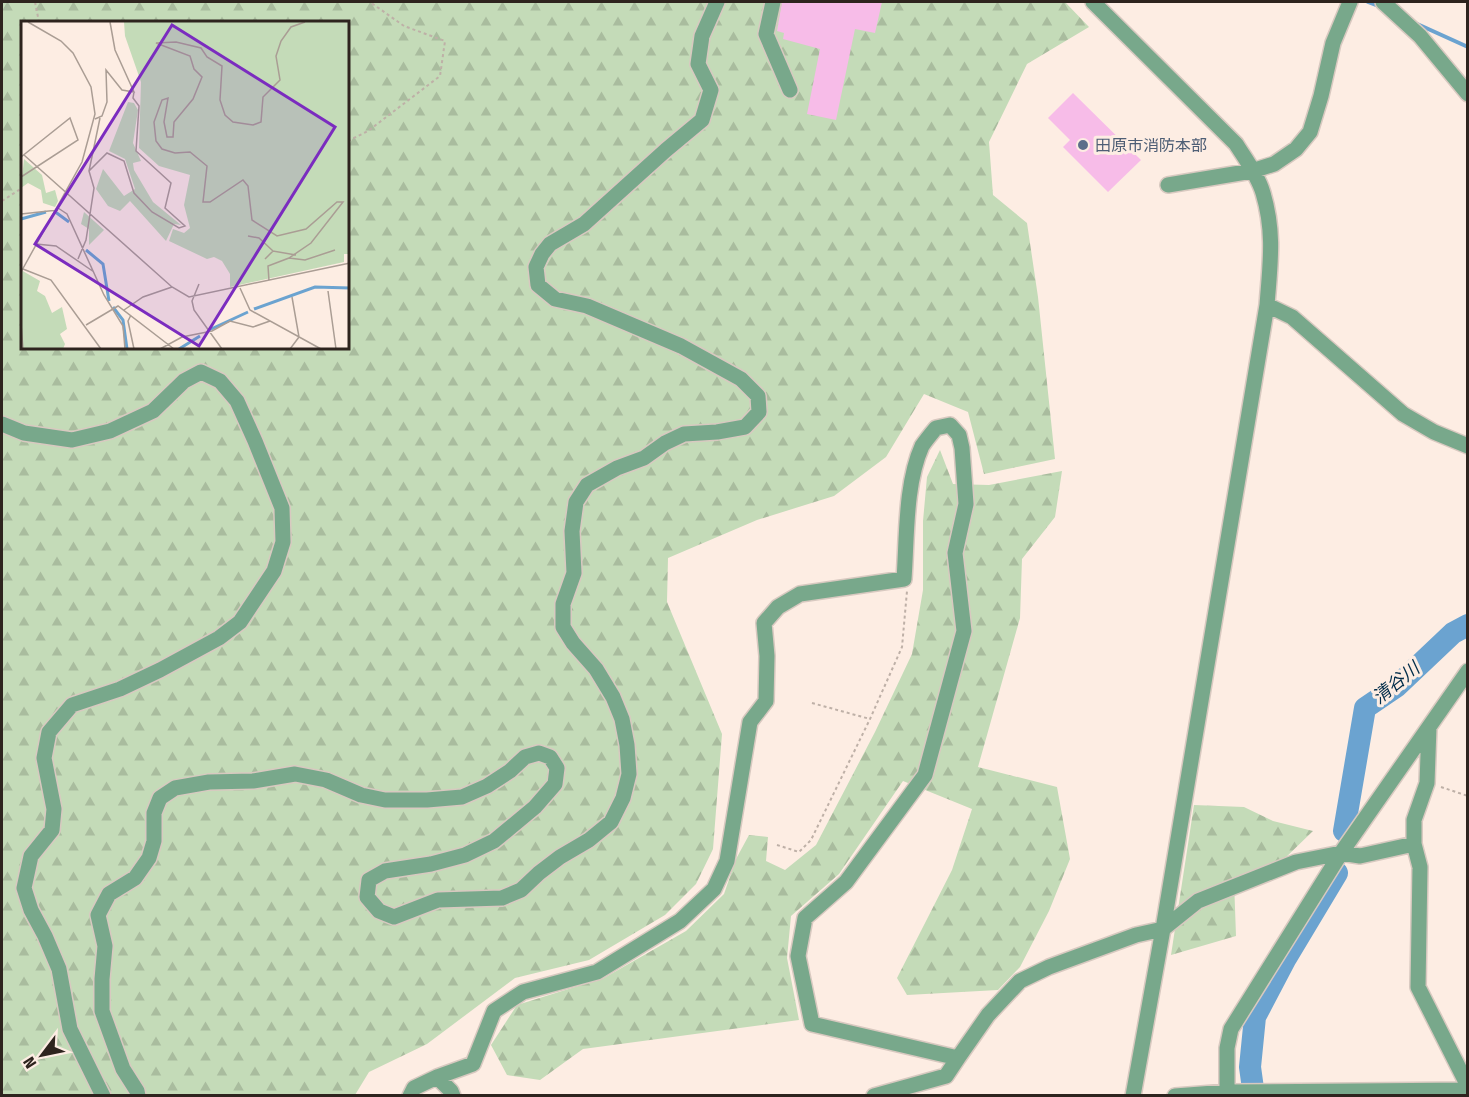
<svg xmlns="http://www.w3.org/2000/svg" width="1469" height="1097" viewBox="0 0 1469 1097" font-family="'Fira Sans Condensed','Noto Sans JP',sans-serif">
<defs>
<pattern id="forest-firs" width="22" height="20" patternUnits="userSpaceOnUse" patternTransform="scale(1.5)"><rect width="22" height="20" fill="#c4dbb8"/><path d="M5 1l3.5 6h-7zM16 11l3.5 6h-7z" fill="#a9bc9e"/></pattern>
</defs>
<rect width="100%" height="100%" fill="#fdede3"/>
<!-- forest -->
<path fill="url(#forest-firs)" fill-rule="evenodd" d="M2,2H1065L1089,27L1027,64L989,142L993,195L1027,223L1038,297L1055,459L984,474L968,412L924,394L886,457L834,496L757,520L668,558L667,602L722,734L713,849L696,884L665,915L589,960L515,978L427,1044L369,1072L355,1095L2,1096ZM22,22H348V348H22Z
M940,450L953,484L989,485L1062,471L1055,517L1022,559L1020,618L978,767L1057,787L1070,859L1049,911L1020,967L998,990L907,995L897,978L952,870L972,809L903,781L839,874L791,916L787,958L799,1020L583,1049L540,1080L507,1075L491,1045L517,1005L604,978L686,931L724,894L736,859L749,835L768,837L766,861L785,870L816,845L875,732L912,654L923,590V521L927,477Z
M1194,805L1244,807L1273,821L1313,831L1282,861L1234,880L1236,936L1171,955Z"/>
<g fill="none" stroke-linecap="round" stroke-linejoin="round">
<!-- stream -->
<path stroke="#6ba3d0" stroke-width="4" d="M1368,2L1381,7
M1415,23L1468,47"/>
<!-- river -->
<path stroke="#6ba3d0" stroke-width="22" d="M1344,831L1365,708L1396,687L1453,633L1468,625
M1254,1096L1250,1067L1255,1017L1286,958L1337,873"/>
</g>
<!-- building -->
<path fill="#f7bce8" d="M782,2H882L875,33L855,29L836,120L807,114L820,49L783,39L784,33L777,31Z
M1073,93L1141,160L1108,192L1063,147L1070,140L1048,118Z"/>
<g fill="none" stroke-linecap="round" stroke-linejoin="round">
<defs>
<path id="minor" d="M773,2L766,34L790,90
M1093,2L1236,144C1246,160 1258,176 1263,193C1275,233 1270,265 1267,305L1163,929L1133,1096
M1383,2L1420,36L1468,94
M1168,185L1252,171L1274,164L1296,149L1310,132L1321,96L1333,43L1350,2
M1267,305L1292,317L1403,414L1434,432L1468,446
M2,424L24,433L72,440L110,431L153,411L184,381L201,372L220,381L237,401L255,441L282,508L283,542L274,571L240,622L219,638L160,670L120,689L72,705L49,732L44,758L54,809L52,830L31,856L24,888L31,910L45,936L59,969L70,1029L103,1096
M1429,727L1427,783L1414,820V844L1420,867L1418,987L1468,1086
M437,1077L473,1064L494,1011L523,992L597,972L680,921L714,889L727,861L750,722L766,701L767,656L764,623L778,607L800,594L904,579C907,538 905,484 922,446C926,440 931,434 936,428L950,425L959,435L962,448L966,504L955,553L964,631L925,775L846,882L805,918L798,956L812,1024L958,1058L988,1015L1020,981L1049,967L1136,935L1163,929L1198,901L1296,862L1341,853L1360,856L1414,844
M1227,1092V1048L1231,1029L1341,853L1468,671
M138,1096L137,1091L123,1069L102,1011V979L105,946L98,915L109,894L135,878L149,858L154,841V813L160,798L175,788L209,782L253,781L295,774L326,780L361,795L385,800H427L462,797L487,786L510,771L525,757L539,753L550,757L557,768L555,784L535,807L494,841L465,855L431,864L385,871L369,880L367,897L379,911L394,917L438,900L502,898L521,890L539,873L560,857L589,840L611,822L623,798L629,774L627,745L622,719L613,697L596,669L573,643L563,627V604L574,573L572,531L576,502L587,485L617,468L644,458L665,443L684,434L717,432L745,427L759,412L758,396L741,379L681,346L587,306L555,299L538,285L536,267L542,254L550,244L584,224L666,150L702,120L711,90L698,64L702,36L717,2
M410,1096L414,1088L437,1077L451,1091L453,1096
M874,1096L946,1076L958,1058
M1175,1096L1227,1092L1468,1090"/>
</defs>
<!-- minor casing -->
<use href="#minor" stroke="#d8c9c0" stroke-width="18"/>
<!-- path -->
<path stroke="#beb0a7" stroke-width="2" stroke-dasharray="3 3" stroke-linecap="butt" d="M35,2L39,22
M348,141L368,131L440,76L445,41L404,26L370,2
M21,189L22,180
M2,201L22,188
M812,703L870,719
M1441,787L1468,796
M777,845L799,852L811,840L870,719L902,647L907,591"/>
<!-- minor -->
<use href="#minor" stroke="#78a88b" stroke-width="15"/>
</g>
<!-- markers -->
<circle fill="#5c6f8a" stroke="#fdede3" stroke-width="2" cx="1083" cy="145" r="6"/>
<g text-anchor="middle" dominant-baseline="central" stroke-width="6" stroke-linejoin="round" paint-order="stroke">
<!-- service labels -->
<g font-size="16" fill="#4e5e75" stroke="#fdede3" text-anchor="start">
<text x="1095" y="145">田原市消防本部</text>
</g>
<!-- water labels -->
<g font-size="18" font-style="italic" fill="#002c49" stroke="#fdede3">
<text transform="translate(1396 683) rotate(-39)">清谷川</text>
</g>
</g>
<!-- overview -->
<g transform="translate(21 21)">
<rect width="328" height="328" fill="#fdede3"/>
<path d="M103,1H328L329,233H323V241L209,266V253L201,240L193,236L186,238L148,220L152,208L163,212L169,207L163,184L169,154L138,145L118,127L120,61L104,15ZM107,81L113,82L117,89L112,122L120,140L112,142L113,149L132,181L160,204L153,203L145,220L109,180L99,190L87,185L75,168L82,148L103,175L114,168L104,138L88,130ZM3,138L21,154L25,172L34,169L37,180L34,186L22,182L20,169L7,162L0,167ZM63,191L83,209L68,224V208L60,203ZM0,249L19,260L16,270L24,275L31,292L41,286L46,308L39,313L44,323L42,328H0Z" fill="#c4dbb8"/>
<path fill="none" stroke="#6ba3d0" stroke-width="3" d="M33,190L48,201M0,198L25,191M65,229L82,243L88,280M92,286L102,299L106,328M233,288L294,266L329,267M188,309L227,291M158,328L179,315"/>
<path fill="none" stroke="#aa9d94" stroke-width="1.5" d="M74,98L81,95L86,81L85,49L101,69L113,71L94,29L89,1M3,134L151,266L168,276L329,242M68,150L79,97M0,156L57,119L49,97L0,136M37,187L46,193L83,274L102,305L104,328M0,193L37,189M227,215L238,217L252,230M15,223L35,225L73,251M268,237L284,239L314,229M57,238L65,219L73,167L68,150L86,132L103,140L113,172L131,191L158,207L164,205L144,187L150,162L115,130L118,85L112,77L113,71M244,238L252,230L275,234M2,248L30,259L80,328M0,251L61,141L74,93L70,66L52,32L40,20L7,1M248,260L247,245L268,237L290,222L322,181H316L285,208L256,215L231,199L227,165L222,159L189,181H182L186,145L169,131L154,132L141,128L135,120L133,101L141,79L147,77L143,101L146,116H152L153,101L172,78L181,56L173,48L169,35L135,22L155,21L180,27L186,36L201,45L199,79L204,94L212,101L232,104L240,101L242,76L259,59L255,35L260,20L270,6L284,1M178,263L171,280L173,289L201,328M219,267L229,289L300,328M307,270L315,328M103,289L122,276L151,266M110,294L107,300L113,328M0,303L2,328M65,304L97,285L153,328M139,328L161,316L191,310L209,300L232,306L249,300M269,328L278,316L271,276"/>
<path fill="#7b2cbf" fill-opacity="0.15" stroke="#7b2cbf" stroke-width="3" d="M151,4L314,106L178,325L14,223Z"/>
<rect width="328" height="328" fill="none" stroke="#2e241e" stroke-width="3"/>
</g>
<!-- border -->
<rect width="1469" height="1097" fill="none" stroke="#2e241e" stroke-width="6"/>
<!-- north arrow -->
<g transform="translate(42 1055) rotate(238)" stroke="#fdede3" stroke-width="4.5" paint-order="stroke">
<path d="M0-4.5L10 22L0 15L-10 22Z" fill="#2e241e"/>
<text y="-9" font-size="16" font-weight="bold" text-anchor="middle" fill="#2e241e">N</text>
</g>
</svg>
